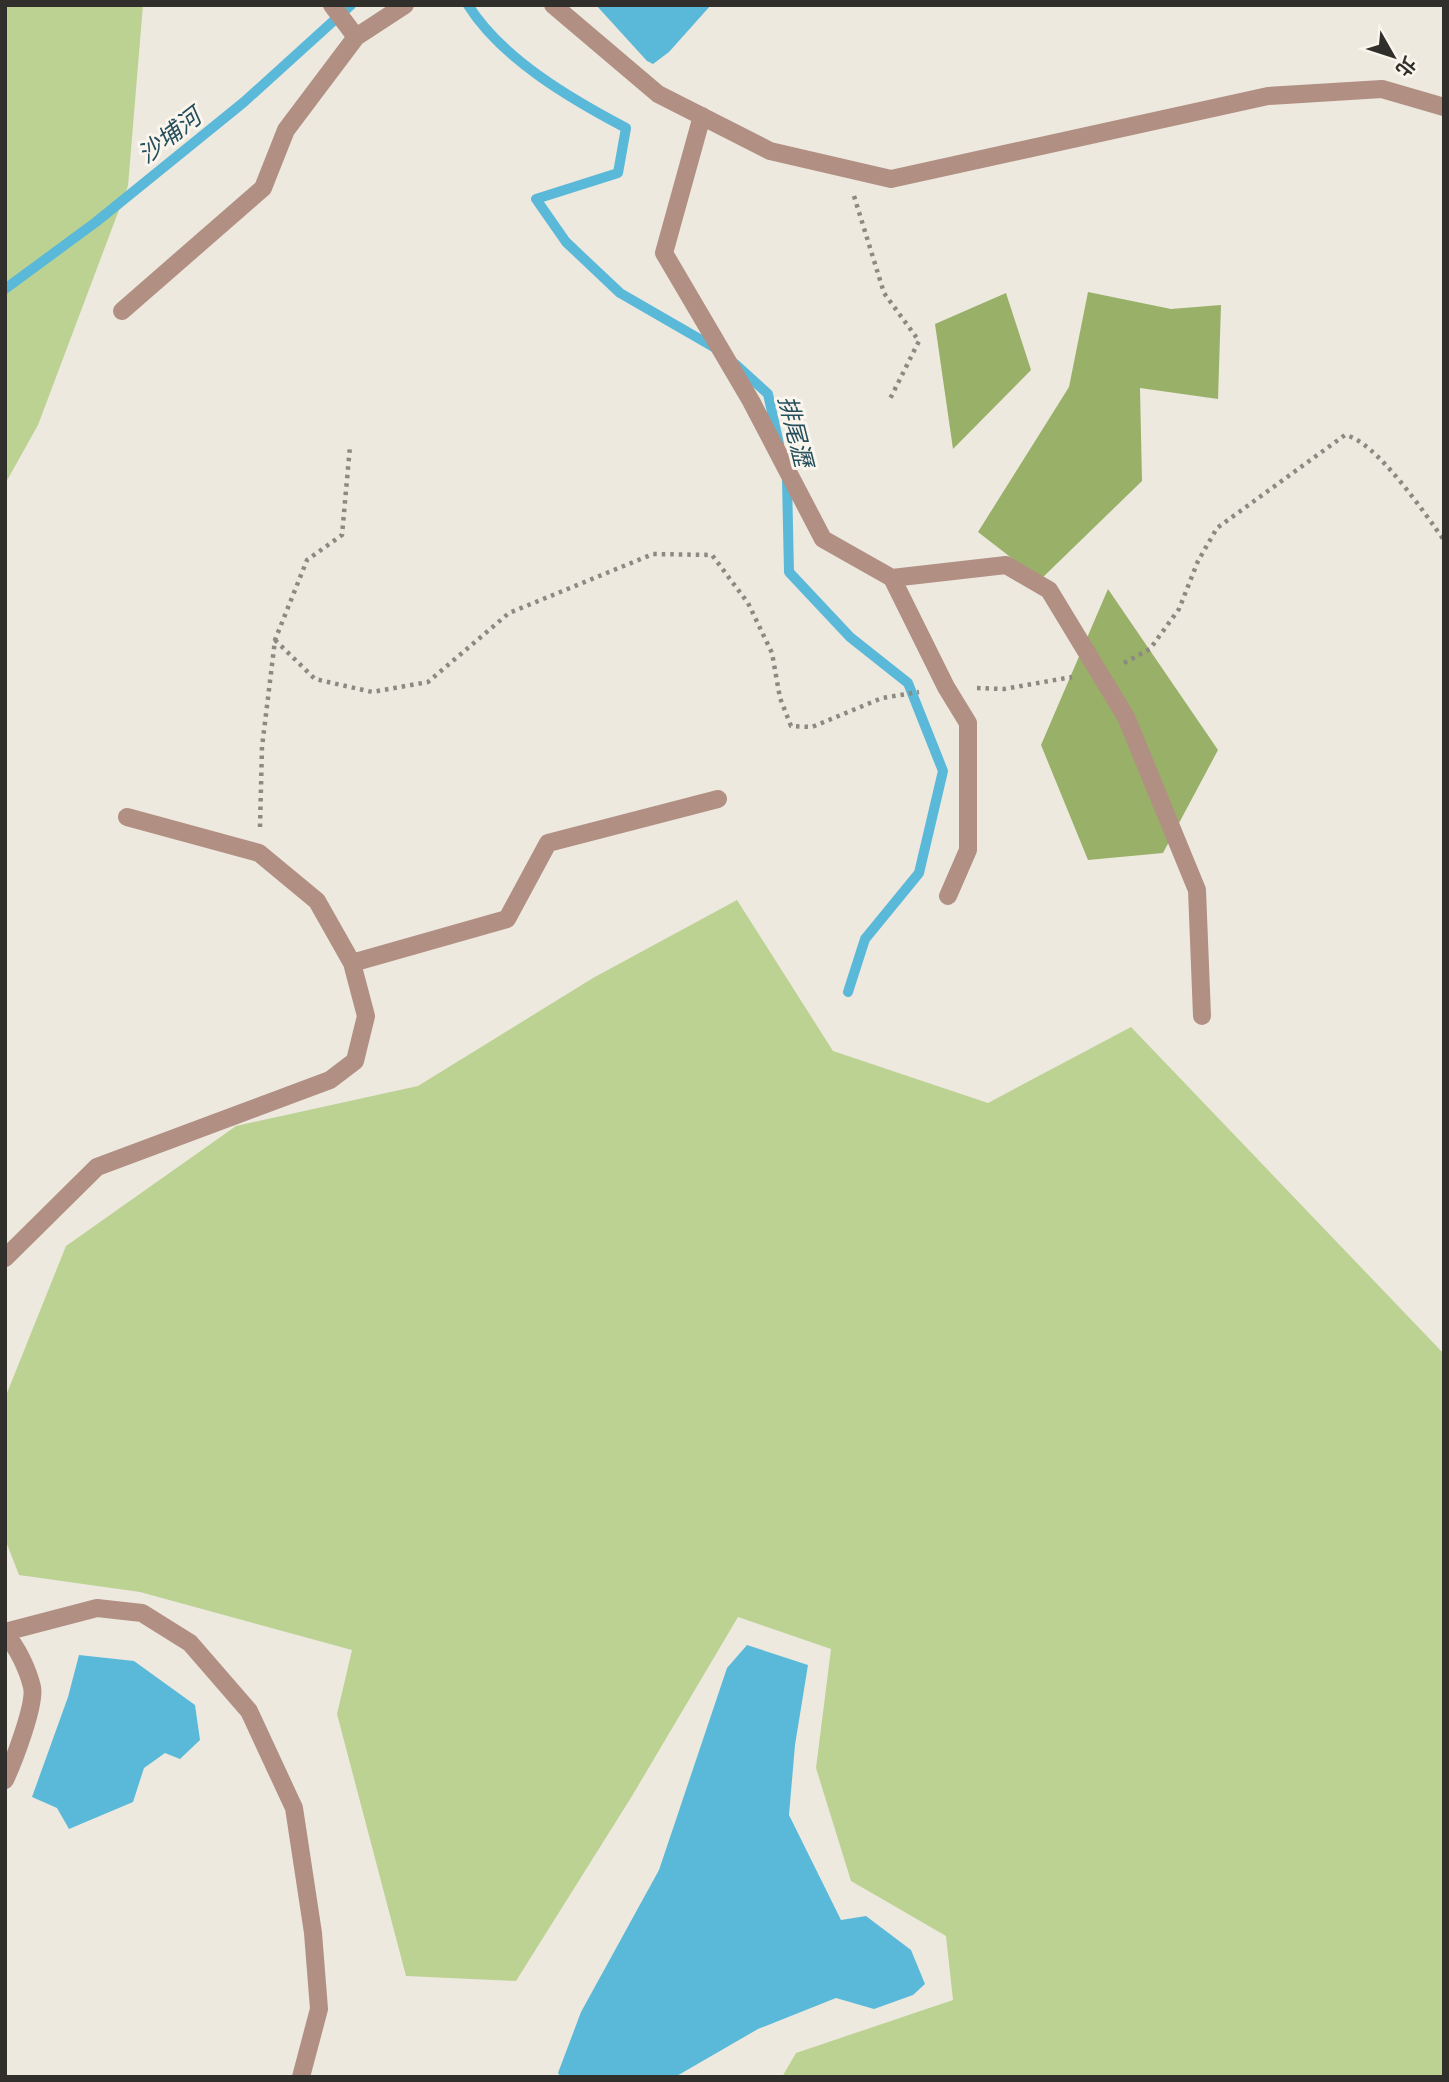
<svg xmlns="http://www.w3.org/2000/svg" width="1449" height="2082" viewBox="0 0 1449 2082" font-family="Quicksand,'Noto Sans TC',sans-serif">
<rect width="100%" height="100%" fill="#ede9df"/>
<!-- green -->
<path fill="#bcd293" d="M5,5H143L128,186L38,425L5,484Z
M737,900L833,1051L988,1103L1131,1027L1444,1354V2077H782L796,2053L953,2000L946,1936L851,1881L816,1768L831,1649L738,1617L632,1796L516,1981L406,1976L337,1714L352,1650L140,1592L19,1575L5,1539V1398L66,1246L236,1126L418,1086L593,978Z"/>
<!-- forest -->
<path fill="#99b068" d="M1088,292L1171,309L1221,305L1218,399L1140,388L1142,481L1040,580L978,532L1069,387Z
M1006,293L1031,370L953,449L935,324Z
M1108,589L1218,750L1163,853L1088,860L1041,745Z"/>
<!-- water -->
<path fill="#5ab9d9" d="M596,5H711L669,52L653,64L647,61Z
M747,1645L808,1665L795,1745L789,1815L841,1920L866,1916L911,1950L925,1984L913,1995L874,2009L836,1998L758,2029L675,2077H561L558,2073L581,2012L659,1870L727,1668Z
M79,1655L134,1661L195,1705L200,1740L180,1759L165,1753L144,1768L133,1802L69,1829L57,1808L32,1797L68,1697Z"/>
<g fill="none" stroke-linecap="round" stroke-linejoin="round">
<!-- stream -->
<path stroke="#5ab9d9" stroke-width="10" d="M468,5C502,59 571,99 626,128L618,173L536,199L566,242L620,293L717,349
M5,289L96,222L244,102L351,5
M735,364L768,394L779,444
M787,480L789,572L850,637L908,683L943,771L919,873L865,939L848,992"/>
<!-- path -->
<path stroke="#8c8983" stroke-width="4.5" stroke-dasharray="3.5 5" stroke-linecap="butt" d="M854,196L884,293L919,341L890,399
M275,640L315,679L372,692L428,682L509,613L653,554L712,555L748,603L772,653L780,698L791,726L812,727L882,698L919,692
M1124,663L1150,649L1179,609L1198,561L1217,528L1345,435C1376,441 1425,514 1444,540
M977,688L1004,689L1072,677
M260,827L262,747L275,640L307,560L342,535L350,446"/>
<!-- minor -->
<path stroke="#b18f83" stroke-width="18" d="M332,5L356,37
M553,5L658,94L770,151L891,179L1268,96L1382,89L1444,107
M702,116L664,253L751,401L823,539L892,578L1006,565L1049,590L1126,717L1197,890L1202,1016
M122,311L263,188L286,130L356,37L405,5
M892,578L946,687L968,723V850L948,896
M352,963L507,919L548,843L718,799
M5,1258L97,1167L330,1080L355,1061L366,1016L352,963L317,901L259,853L127,817
M5,1632L97,1608L142,1613L190,1643L249,1711L294,1808L313,1933L319,2009L301,2077
M5,1634C17,1646 28,1670 32,1687C36,1704 13,1763 5,1780"/>
</g>
<g text-anchor="middle" dominant-baseline="central" stroke-width="6" stroke-linejoin="round" paint-order="stroke">
<!-- water labels -->
<g font-size="24" font-style="italic" fill="#254f5d" stroke="#faf6ed">
<text transform="translate(169 135) rotate(-38)">沙埔河</text>
<text transform="translate(796 431) rotate(76)">排尾瀝</text>
</g>
</g>
<!-- border -->
<rect width="1449" height="2082" fill="none" stroke="#312f2c" stroke-width="14"/>
<!-- north arrow -->
<g transform="translate(1393 56) rotate(129)" stroke="#faf6ed" stroke-width="5" paint-order="stroke">
<path d="M0-5L12 26L0 18L-12 26Z" fill="#312f2c"/>
<text y="-10" font-size="19" font-weight="bold" text-anchor="middle" fill="#312f2c">北</text>
</g>
</svg>
